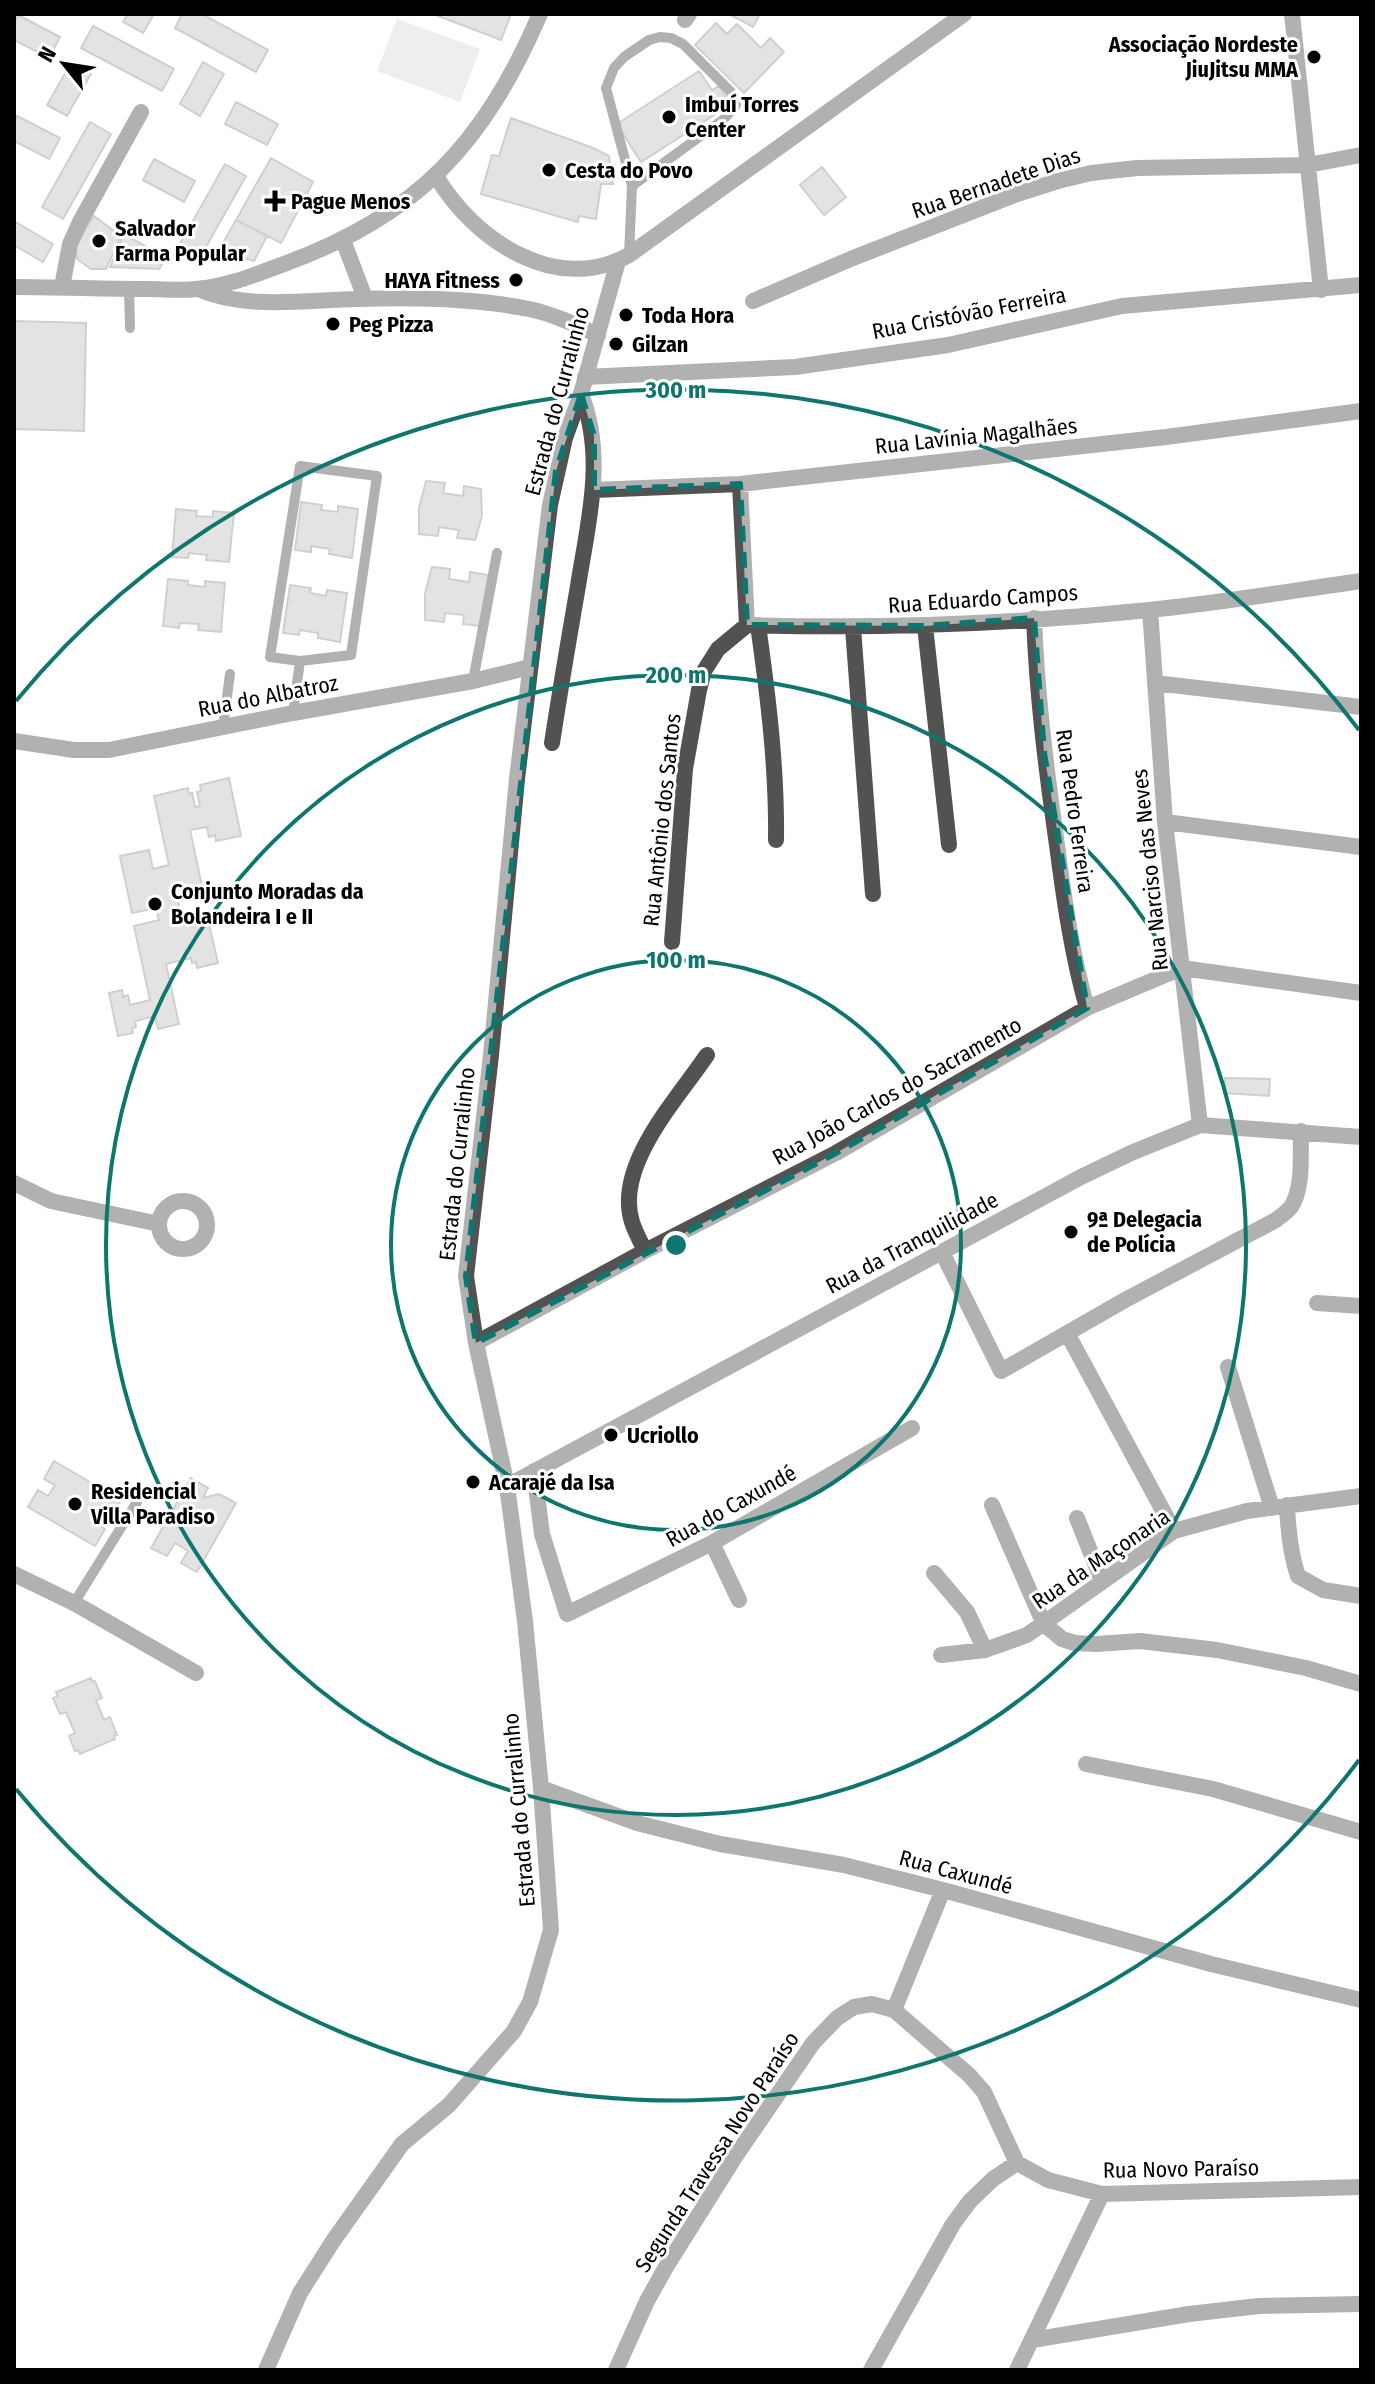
<svg xmlns="http://www.w3.org/2000/svg" width="1375" height="2384" viewBox="0 0 1375 2384" font-family="'Fira Sans Condensed',sans-serif">
<rect width="100%" height="100%" fill="#fff"/>
<!-- green -->
<path fill="#d9d9d9" d="M397,19L480,49L460,102L377,71Z"/>
<!-- building -->
<path fill="#c2c2c2" stroke="#969696" stroke-width="2" d="M128,14H154L143,33L123,22Z
M182,14H202L268,50L256,72L175,28Z
M433,14H511L501,40Z
M729,14H760L753,27Z
M18,15L60,37L49,58L14,40V24Z
M716,23L727,34L737,24L761,48L770,38L784,52L744,93L695,45Z
M93,26L174,69L162,91L81,48Z
M203,62L224,74L200,116L180,104Z
M71,63L91,74L67,116L47,105Z
M699,71L712,90L719,86L729,101L720,107L722,110L641,162L617,124Z
M236,102L278,124L267,145L225,124Z
M17,116L60,138L49,159L14,141V122Z
M511,118L593,148L609,156L613,184H601L596,219L579,216L578,222L481,194L492,155L499,156Z
M90,122L111,134L63,219L42,207Z
M271,158L313,182L281,243L236,220Z
M154,159L195,181L184,202L143,180Z
M225,164L246,176L198,261L177,249Z
M822,167L846,197L824,215L800,185Z
M94,216L121,236L106,269H91L77,259L75,246Z
M236,220L267,236L254,261L219,250Z
M14,221L53,244L43,262L14,245Z
M124,234L166,258L159,269L110,267Z
M14,321L86,323L84,431L14,429Z
M426,481L445,483L443,493L463,496L464,486L481,489L482,516L475,540L457,538L459,530L439,527L438,536L419,534V508Z
M301,502L322,505L321,510L338,512V506L358,509L352,558L329,554L330,549L311,546V552L295,550Z
M176,509L197,511L196,516L213,517V511L234,513L229,562L206,560L207,555L189,553L188,558L172,557Z
M432,567L450,569L449,579L469,582L470,572L488,575V602L480,626L463,624L464,615L445,613L444,622L425,620V594Z
M168,579L188,581V585L205,587V581L225,583L221,632L198,630L199,624L180,623L179,628L163,626Z
M290,585L311,588L310,593L326,596L327,590L347,593L340,642L318,638V633L300,630L299,635L283,633Z
M229,778L241,836L216,841L215,835L209,837L207,827L190,830L204,895L178,901L182,920L207,915L218,963L197,968L196,962L192,963L191,958L166,964L179,1024L158,1029L155,1016L135,1021L136,1027L132,1028L133,1033L118,1036L109,993L122,990L123,997L128,995L130,1005L150,1000L134,926L159,920L156,908L132,913L120,856L149,850L153,869L169,865L154,796L188,788L189,794L192,793L195,807L200,806L197,792L201,791L200,785Z
M1225,1078L1270,1079L1269,1096L1225,1093Z
M54,1461L121,1500L111,1518L101,1512L95,1523L105,1529L95,1546L28,1507L38,1490L48,1496L55,1485L44,1479Z
M191,1478L208,1488L203,1498L219,1494L236,1503L197,1572L181,1563L188,1551L175,1543L167,1556L151,1548Z
M91,1678L92,1682L95,1681L102,1698L96,1700L104,1720L110,1717L117,1735L114,1736L115,1739L80,1754L78,1750L75,1751L69,1736L75,1733L66,1712L60,1714L53,1698L58,1696L56,1692Z"/>
<g fill="none" stroke-linecap="round" stroke-linejoin="round">
<!-- service -->
<path stroke="#525252" stroke-width="10" d="M629,255L632,186L606,88L614,68L624,57L649,40L660,37L671,38L683,44L730,91L735,97L736,105L724,119L632,186
M129,289L130,328
M300,466L377,476L351,655L300,661L270,657Z
M473,681L497,553
M293,713L300,661
M223,727L230,674
M74,1603L137,1502"/>
<!-- minor -->
<path stroke="#525252" stroke-width="16" d="M1292,14L1321,290
M685,20L689,14
M343,240L365,298
M62,287L70,244L80,222L141,112
M198,289C245,310 306,300 357,299C413,297 474,298 529,309C553,314 576,325 598,335
M753,301L853,258L1017,194L1058,181L1091,173L1137,168L1308,165L1361,155
M585,377L795,367L948,345L1122,306L1361,285
M740,484L747,625C882,629 1015,624 1149,610C1220,603 1291,591 1361,581
M594,490L740,484L1166,437L1361,411
M1150,610L1165,822L1200,1125
M1034,618C1037,696 1046,768 1057,845C1064,899 1072,955 1087,1008
M758,625C768,696 777,768 776,840
M925,626L949,845
M853,628L873,894
M1155,683L1361,707
M552,743C560,691 569,638 578,586C588,522 606,457 581,394
M1165,822L1361,847
M672,942L685,769L699,690L704,671L718,649L747,625
M14,1183L51,1201L159,1224
M159 1225a24 24 0 1 1 48 0a24 24 0 1 1-48 0Z
M645,1251C641,1242 635,1232 632,1222C614,1166 678,1098 707,1055
M942,1252L1001,1371L1125,1300L1276,1220C1281,1216 1287,1212 1291,1207C1304,1187 1300,1154 1301,1131
M1317,1303L1361,1306
M1067,1333L1174,1531
M476,1343L645,1251L836,1153L1087,1008L1182,968L1361,993
M1228,1367L1272,1508
M534,1471L542,1534L567,1614L712,1543L912,1428
M507,1486L1081,1177L1131,1153L1200,1125L1361,1137
M992,1505L1044,1624L1062,1639L1075,1643L1097,1644L1140,1641L1217,1650L1306,1668L1361,1684
M1287,1505C1288,1530 1290,1553 1298,1576L1323,1590L1361,1596
M1077,1518L1102,1581
M712,1543L739,1600
M934,1573L967,1612L985,1650
M14,1574L74,1603L196,1673
M941,1655L985,1650L1027,1635L1174,1531L1247,1511L1361,1496
M1086,1764L1213,1789L1361,1832
M541,1788L637,1823L720,1844L844,1865L943,1890L1211,1964L1361,2000
M894,2010L943,1890
M1032,2340L1189,2314L1259,2306L1361,2304
M616,2370L647,2301L666,2267L735,2157L813,2043L837,2018L854,2007L872,2004L894,2010L969,2075L984,2092L1017,2163L1048,2180L1102,2194L1361,2187
M871,2370L953,2224L970,2201L993,2179L1017,2163
M1017,2370L1102,2194"/>
<!-- tertiary -->
<path stroke="#525252" stroke-width="16" d="M436,176C473,239 556,296 629,255L964,14
M14,287C59,287 103,289 148,289C164,289 180,291 196,289C226,287 257,274 284,264C419,215 484,143 540,14
M14,741L74,750H109L293,713L473,681L530,667
M266,2370L300,2293L333,2241L402,2144L449,2105L514,2031L530,2002L551,1930L541,1788L525,1621L507,1486L476,1343L466,1276L491,1055L517,779L550,505L565,438L581,394L618,261"/>
</g>
<!-- marked area -->
<path d="M0 0H1375V2384H0ZM581,394L594,436V490L740,484L747,625L925,626L1034,618L1044,753L1087,1008L836,1153L476,1343L466,1276L556,471Z" fill="#fff" fill-opacity=".55" fill-rule="evenodd"/>
<path fill="none" stroke="#0f766e" stroke-width="6" stroke-dasharray="16 10" stroke-linejoin="round" d="M581,394L594,436V490L740,484L747,625L925,626L1034,618L1044,753L1087,1008L836,1153L476,1343L466,1276L556,471Z"/>
<!-- distance rings -->
<g fill="none" stroke="#0f766e" stroke-width="4">
<circle cx="676" cy="1245" r="285"/>
<circle cx="676" cy="1245" r="570"/>
<path d="M1359 1760A855 855 0 0 1 16 1789M16 701A855 855 0 0 1 1359 730"/>
</g>
<!-- markers -->
<g fill="#000" stroke="#fff" stroke-width="3">
<circle cx="1314" cy="57" r="8"/>
<circle cx="669" cy="117" r="8"/>
<circle cx="549" cy="170" r="8"/>
<path d="M271 189h8v8h8v8h-8v8h-8v-8h-8v-8h8z"/>
<circle cx="99" cy="241" r="8"/>
<circle cx="516" cy="280" r="8"/>
<circle cx="626" cy="315" r="8"/>
<circle cx="333" cy="324" r="8"/>
<circle cx="616" cy="344" r="8"/>
<circle cx="155" cy="904" r="8"/>
<circle cx="1071" cy="1232" r="8"/>
<circle cx="611" cy="1435" r="8"/>
<circle cx="473" cy="1482" r="8"/>
<circle cx="75" cy="1504" r="8"/>
</g>
<g text-anchor="middle" dominant-baseline="central" stroke-width="6" stroke-linejoin="round" paint-order="stroke">
<!-- poi labels -->
<g font-size="22" font-weight="bold" fill="#000" stroke="#fff" text-anchor="start">
<text x="1298" y="44" text-anchor="end">Associação Nordeste<tspan x="1298" dy="25">JiuJitsu MMA</tspan></text>
<text x="685" y="104">Imbuí Torres<tspan x="685" dy="25">Center</tspan></text>
<text x="565" y="170">Cesta do Povo</text>
<text x="291" y="201">Pague Menos</text>
<text x="115" y="228">Salvador<tspan x="115" dy="25">Farma Popular</tspan></text>
<text x="500" y="280" text-anchor="end">HAYA Fitness</text>
<text x="642" y="315">Toda Hora</text>
<text x="349" y="324">Peg Pizza</text>
<text x="632" y="344">Gilzan</text>
<text x="171" y="891">Conjunto Moradas da<tspan x="171" dy="25">Bolandeira I e II</tspan></text>
<text x="1087" y="1219">9ª Delegacia<tspan x="1087" dy="25">de Polícia</tspan></text>
<text x="627" y="1435">Ucriollo</text>
<text x="489" y="1482">Acarajé da Isa</text>
<text x="91" y="1491">Residencial<tspan x="91" dy="25">Villa Paradiso</tspan></text>
</g>
<!-- street labels -->
<g font-size="22" fill="#000" stroke="#fff">
<text transform="translate(996 183) rotate(-19)">Rua Bernadete Dias</text>
<text transform="translate(969 313) rotate(-11)">Rua Cristóvão Ferreira</text>
<text transform="translate(557 401) rotate(-75)">Estrada do Curralinho</text>
<text transform="translate(976 436) rotate(-6)">Rua Lavínia Magalhães</text>
<text transform="translate(983 599) rotate(-4)">Rua Eduardo Campos</text>
<text transform="translate(268 696) rotate(-11)">Rua do Albatroz</text>
<text transform="translate(1075 811) rotate(82)">Rua Pedro Ferreira</text>
<text transform="translate(662 820) rotate(-84)">Rua Antônio dos Santos</text>
<text transform="translate(1150 870) rotate(-96)">Rua Narciso das Neves</text>
<text transform="translate(897 1091) rotate(-29)">Rua João Carlos do Sacramento</text>
<text transform="translate(457 1164) rotate(-84)">Estrada do Curralinho</text>
<text transform="translate(912 1243) rotate(-28)">Rua da Tranquilidade</text>
<text transform="translate(731 1506) rotate(-29)">Rua do Caxundé</text>
<text transform="translate(1101 1559) rotate(-34)">Rua da Maçonaria</text>
<text transform="translate(519 1810) rotate(-95)">Estrada do Curralinho</text>
<text transform="translate(956 1872) rotate(15)">Rua Caxundé</text>
<text transform="translate(717 2152) rotate(-57)">Segunda Travessa Novo Paraíso</text>
<text transform="translate(1181 2169) rotate(-1)">Rua Novo Paraíso</text>
</g>
</g>
<circle cx="676" cy="1245" r="12" fill="#0f766e" stroke="#fff" stroke-width="4"/>
<g font-size="24" text-anchor="middle" font-weight="bold" fill="#0f766e" stroke="#fff" stroke-width="6" stroke-linejoin="round" paint-order="stroke">
<text x="676" y="398">300 m</text>
<text x="676" y="683">200 m</text>
<text x="676" y="968">100 m</text>
</g>
<!-- border -->
<rect width="1375" height="2384" fill="none" stroke="#000000" stroke-width="32"/>
<!-- north arrow -->
<g transform="translate(64 64) rotate(300)" stroke="#ffffff" stroke-width="6" paint-order="stroke">
<path d="M0-6L14 30L0 20L-14 30Z" fill="#000000"/>
<text y="-12" font-size="22" font-weight="bold" text-anchor="middle" fill="#000000">N</text>
</g>
</svg>
